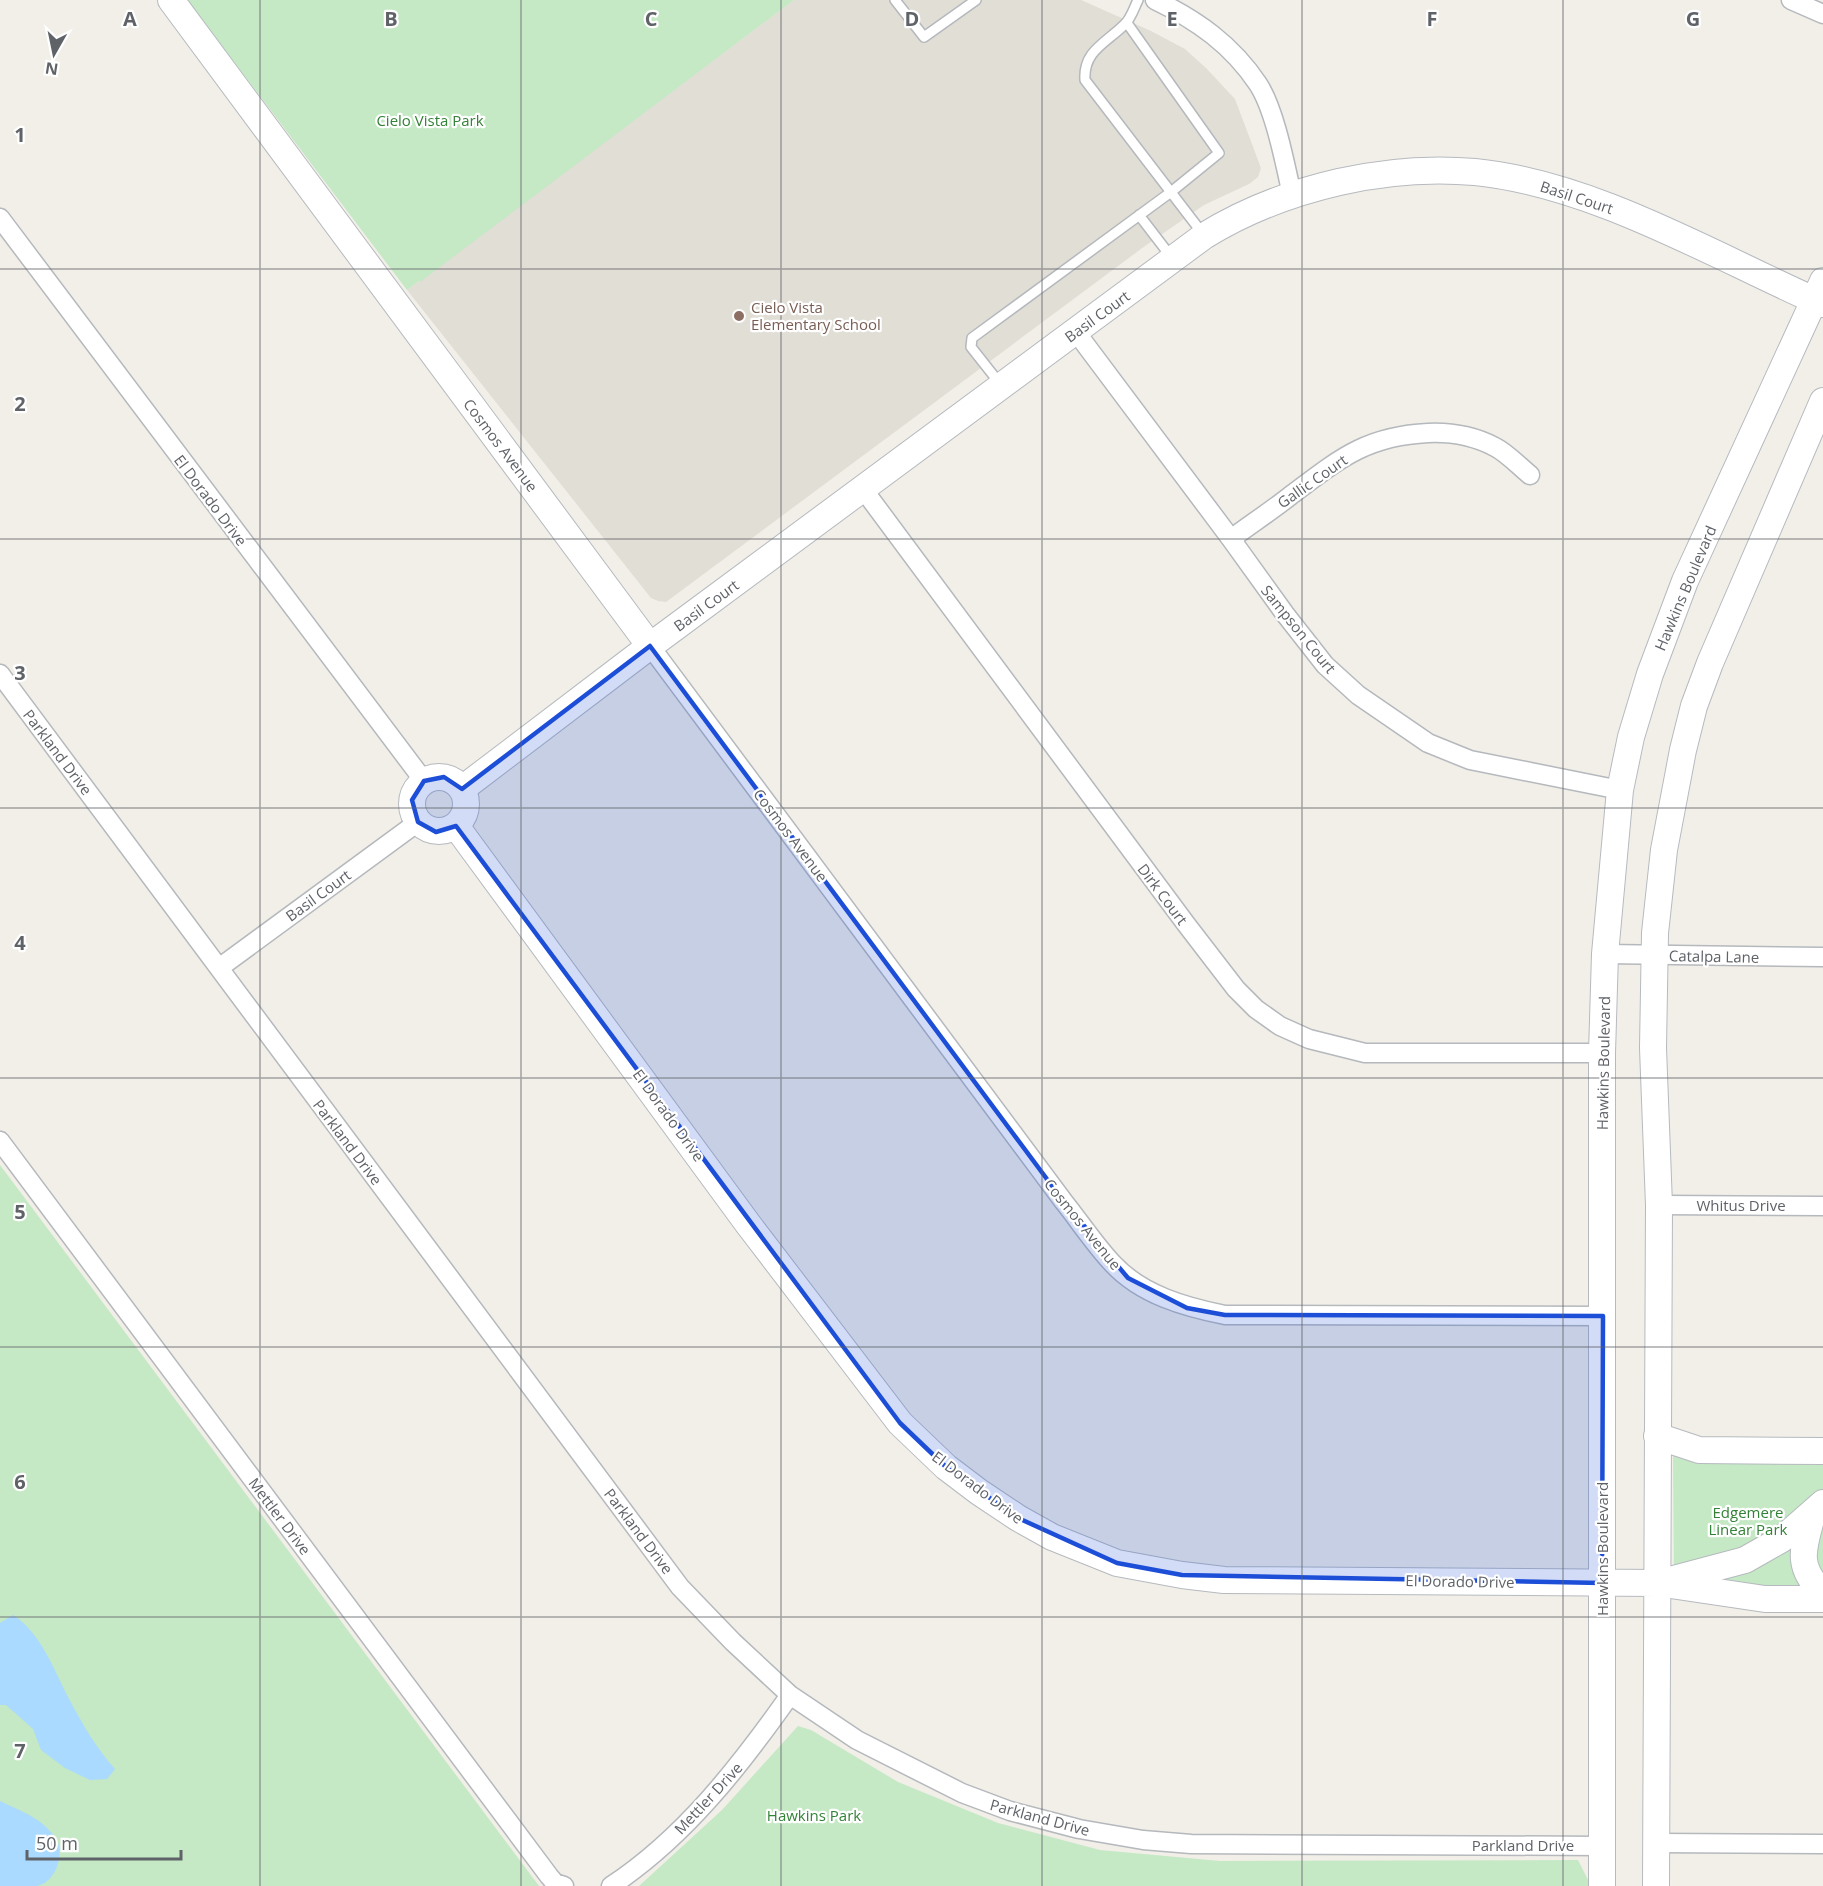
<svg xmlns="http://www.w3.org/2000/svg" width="1823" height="1886" viewBox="0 0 1823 1886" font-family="'Open Sans',sans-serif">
<rect width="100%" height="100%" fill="#f1efe8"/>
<!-- education -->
<path fill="#e1ded6" d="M794,0H1081L1151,31L1185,49L1206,68L1235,99L1261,168L1258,177L1249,184L1204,205L1145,246L666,602L658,601L651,598L407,290Z"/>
<!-- green -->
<path fill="#c5e8c5" d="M187,0H794L420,282L419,281L407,290Z
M0,1165L539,1886H0Z
M1673,1455L1823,1457V1587L1717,1586L1674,1583Z
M798,1726L811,1730L898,1782L998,1823L1100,1850L1220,1861L1578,1860L1591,1886H639L722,1810Z"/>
<!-- water -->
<path fill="#aadaff" d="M13,1615C41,1633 54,1670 69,1699C82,1723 96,1748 115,1769L107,1779L90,1780L65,1768L41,1750L33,1729L6,1705H0V1623Z
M0,1801C14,1808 33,1815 45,1826C48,1829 55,1836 57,1840C64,1856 56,1882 37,1886C26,1886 12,1886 0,1886Z"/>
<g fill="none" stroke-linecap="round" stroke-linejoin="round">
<defs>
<path id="lane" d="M895,0L924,37L976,0
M1138,0C1134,8 1131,19 1124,25C1106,43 1083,51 1085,80L1203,234
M1139,215L1172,258
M1001,385L971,347L972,338L1171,192L1219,153L1127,23"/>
<path id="street" d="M1155,0C1197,20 1232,45 1258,84C1275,110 1285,164 1292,195
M1791,0L1823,14
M0,218L424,781
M1076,332L1231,539L1285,614L1325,665L1358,695L1428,743L1470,760L1620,790
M863,489L1186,924L1236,989L1256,1009L1280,1026L1309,1039L1365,1053H1602
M1231,539C1251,524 1271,511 1290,496C1338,460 1365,436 1428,433C1451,432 1474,436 1495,447C1507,453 1519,466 1530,475
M650,646L1064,1202C1080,1222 1095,1245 1113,1264C1142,1295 1185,1307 1225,1315L1603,1316
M0,674L680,1587L733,1642L790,1695L857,1740L962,1793L1010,1811L1079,1829L1143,1840L1191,1844L1603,1846
M1605,954L1823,957
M219,968L418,822
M0,1141L549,1876L555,1883L564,1886
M1659,1205L1823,1206
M1656,1843L1823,1844
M611,1886C684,1838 740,1766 790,1695"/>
<path id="secondary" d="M171,0L650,646
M412 804a27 27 0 1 1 54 0a27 27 0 1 1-54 0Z
M462,789L650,646L1204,236C1246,210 1291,193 1339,182C1383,172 1429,168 1475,172C1594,184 1714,256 1823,304
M456,826L748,1224L900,1423L946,1467L979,1492L1018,1518L1052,1537L1117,1563L1182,1575L1224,1580L1657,1583L1765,1599H1823
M1657,1436L1699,1450L1823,1451
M1813,1512C1804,1547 1794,1565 1823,1593
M1666,1581L1745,1560L1782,1539L1823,1503
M1602,1886V1053L1605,954L1620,790L1631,737L1650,674L1685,581L1823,281
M1656,1886L1659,1205L1653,1048L1655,933L1664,850L1683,750L1694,706L1710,663L1823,401"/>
</defs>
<!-- lane casing -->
<use href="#lane" stroke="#b5b8bc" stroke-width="12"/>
<!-- street casing -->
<use href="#street" stroke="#b5b8bc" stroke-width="21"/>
<!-- secondary casing -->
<use href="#secondary" stroke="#b6babf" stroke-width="28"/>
<!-- lane -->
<use href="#lane" stroke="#fff" stroke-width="9"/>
<!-- street -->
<use href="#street" stroke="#fff" stroke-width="18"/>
<!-- secondary -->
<use href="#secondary" stroke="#fff" stroke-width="26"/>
</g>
<!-- marked area -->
<path fill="#1d4ed8" fill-opacity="0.2" stroke="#1d4ed8" stroke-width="4.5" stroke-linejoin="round" d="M650,646L1064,1202L1128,1278L1187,1308L1225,1315L1603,1316L1602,1583L1182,1575L1117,1563L1018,1518L946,1467L900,1423L456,826L436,832L418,822L412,800L424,781L444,777L462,789Z"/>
<!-- grid -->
<path fill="none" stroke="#5f6368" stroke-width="1.5" stroke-opacity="0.55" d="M260,0V1886M521,0V1886M781,0V1886M1042,0V1886M1302,0V1886M1563,0V1886M0,269H1823M0,539H1823M0,808H1823M0,1078H1823M0,1347H1823M0,1617H1823"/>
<!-- markers -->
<circle fill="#8d6e63" stroke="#fff" stroke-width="2" cx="739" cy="316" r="6"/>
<g text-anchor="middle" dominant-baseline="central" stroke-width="4.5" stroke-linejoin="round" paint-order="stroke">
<!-- park labels -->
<g font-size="15" fill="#348238" stroke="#fff">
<text x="430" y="120">Cielo Vista Park</text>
<text x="1748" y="1512">Edgemere<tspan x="1748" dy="17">Linear Park</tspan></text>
<text x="814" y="1815">Hawkins Park</text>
</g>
<!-- street labels -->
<g font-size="15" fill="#5f6368" stroke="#fff">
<text transform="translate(1577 197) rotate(18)">Basil Court</text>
<text transform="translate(1097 316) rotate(-36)">Basil Court</text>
<text transform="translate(501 445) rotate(53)">Cosmos Avenue</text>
<text transform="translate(1312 481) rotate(-35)">Gallic Court</text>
<text transform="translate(211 500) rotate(53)">El Dorado Drive</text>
<text transform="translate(1685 588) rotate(-67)">Hawkins Boulevard</text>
<text transform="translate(706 605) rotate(-36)">Basil Court</text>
<text transform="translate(1299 629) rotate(51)">Sampson Court</text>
<text transform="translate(58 752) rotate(53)">Parkland Drive</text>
<text transform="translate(791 835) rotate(53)">Cosmos Avenue</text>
<text transform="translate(1163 894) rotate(53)">Dirk Court</text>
<text transform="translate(318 895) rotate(-36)">Basil Court</text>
<text transform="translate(1714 956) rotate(1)">Catalpa Lane</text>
<text transform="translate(1603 1063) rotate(-89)">Hawkins Boulevard</text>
<text transform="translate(669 1115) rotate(54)">El Dorado Drive</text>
<text transform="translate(348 1142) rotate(53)">Parkland Drive</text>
<text x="1741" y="1205">Whitus Drive</text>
<text transform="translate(1083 1224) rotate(51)">Cosmos Avenue</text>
<text transform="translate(978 1487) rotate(37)">El Dorado Drive</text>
<text transform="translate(280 1516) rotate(53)">Mettler Drive</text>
<text transform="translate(639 1531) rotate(53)">Parkland Drive</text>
<text transform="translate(1602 1549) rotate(-90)">Hawkins Boulevard</text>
<text transform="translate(1460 1581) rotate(1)">El Dorado Drive</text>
<text transform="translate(708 1798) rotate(-47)">Mettler Drive</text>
<text transform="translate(1040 1817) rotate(15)">Parkland Drive</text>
<text x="1523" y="1845">Parkland Drive</text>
</g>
<!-- education labels -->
<g font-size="15" fill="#785e54" stroke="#fff" text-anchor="start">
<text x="751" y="307">Cielo Vista<tspan x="751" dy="17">Elementary School</tspan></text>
</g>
</g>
<g font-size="20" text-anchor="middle" font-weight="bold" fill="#5f6368" stroke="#fff" stroke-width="4.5" stroke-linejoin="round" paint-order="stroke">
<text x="130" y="26">A</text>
<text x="391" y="26">B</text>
<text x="651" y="26">C</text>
<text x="912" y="26">D</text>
<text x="1172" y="26">E</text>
<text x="1432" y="26">F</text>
<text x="1693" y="26">G</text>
<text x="20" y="142">1</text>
<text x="20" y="411">2</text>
<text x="20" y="680">3</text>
<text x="20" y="950">4</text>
<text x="20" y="1219">5</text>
<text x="20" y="1489">6</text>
<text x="20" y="1758">7</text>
</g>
<!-- north arrow -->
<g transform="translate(54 54) rotate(189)" stroke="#ffffff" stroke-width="4.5" paint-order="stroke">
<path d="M0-4.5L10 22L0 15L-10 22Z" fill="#5f6368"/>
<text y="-9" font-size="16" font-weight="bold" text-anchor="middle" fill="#5f6368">N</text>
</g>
<!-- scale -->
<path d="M27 1850v9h154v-9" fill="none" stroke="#5f6368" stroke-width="3"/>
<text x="36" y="1850" font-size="18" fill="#5f6368" stroke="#ffffff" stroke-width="4.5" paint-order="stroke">50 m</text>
</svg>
